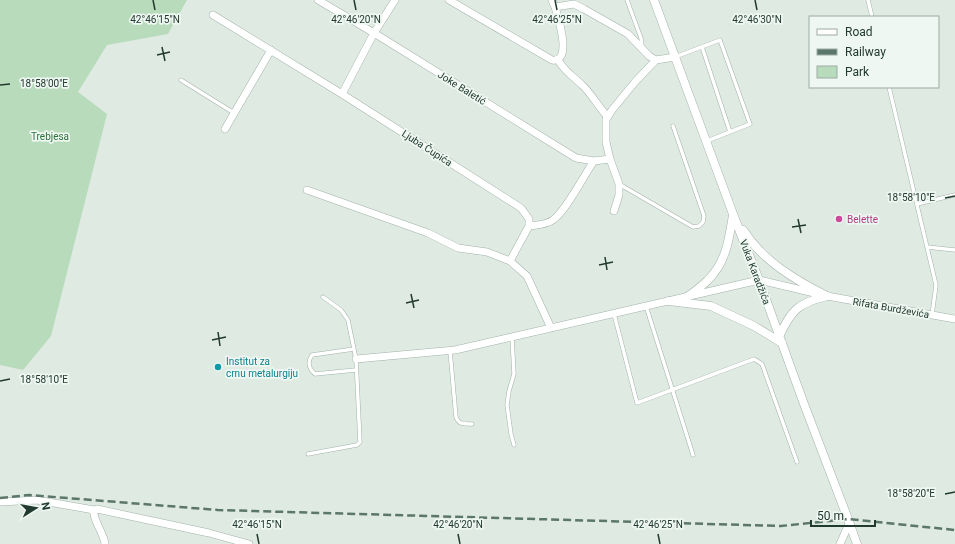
<svg xmlns="http://www.w3.org/2000/svg" width="955" height="544" viewBox="0 0 955 544" font-family="Roboto,sans-serif">
<rect width="100%" height="100%" fill="#dfeae3"/>
<!-- green -->
<path fill="#b8dbbb" d="M0,0H187L168,34L107,45L78,92L107,114L51,336L23,370L0,365Z"/>
<g fill="none" stroke-linecap="round" stroke-linejoin="round">
<defs>
<path id="service" d="M627,0L641,38L642,46
M868,0L872,17
M702,47L730,132
M675,57L720,40L750,124L707,141
M181,80L234,113
M889,87L936,285L932,315
M619,184L693,227L699,226L703,222L704,216L673,126
M917,204L955,195
M927,247L955,250
M646,306L693,455
M614,314L637,403L754,359L762,364L797,462
M512,338L514,374L509,391L507,405L511,434L514,445
M354,349L312,355C307,362 309,369 315,374L356,370
M450,351L456,417C459,425 464,424 472,424
M308,454L357,445L360,442L356,359L348,320L341,310L323,297"/>
<path id="minor" d="M318,0L374,33L576,158L594,161L610,159
M449,0L552,60C573,63 558,17 555,7
M552,0L555,7L574,4L584,9L628,34L649,56L656,60L675,57
M213,15L342,94L521,208L529,219V226L510,261
M558,60C565,72 573,76 582,85C592,94 598,107 608,117
M342,94L374,33L395,0
M225,129L271,50
M307,190L428,233L458,248L487,252L510,261L527,276L551,328
M614,211L619,195V184L610,159L606,142V119L612,110L635,82L656,60
M529,226C537,225 546,225 553,220C566,211 584,175 594,161
M356,359L455,350L759,280L827,296L955,319
M0,502L37,500L94,510L97,509L209,533L249,544
M94,510C92,519 104,533 105,544
M840,544L849,524"/>
<path id="tertiary" d="M654,0L733,214L759,280L804,404L848,519L857,544
M743,230C763,261 795,280 827,296
M687,297C694,292 701,287 707,281C726,263 729,240 733,215
M669,301L711,306L754,326L782,343
M779,337C791,310 798,303 827,296"/>
</defs>
<!-- service casing -->
<use href="#service" stroke="#a2b2a9" stroke-width="4.5"/>
<!-- minor casing -->
<use href="#minor" stroke="#a2b2a9" stroke-width="8"/>
<!-- tertiary casing -->
<use href="#tertiary" stroke="#a2b2a9" stroke-width="9"/>
<!-- service -->
<use href="#service" stroke="#fff" stroke-width="3.5"/>
<!-- minor -->
<use href="#minor" stroke="#fff" stroke-width="7"/>
<!-- tertiary -->
<use href="#tertiary" stroke="#fff" stroke-width="8"/>
<!-- rail -->
<path stroke="#5b766a" stroke-width="2.5" stroke-dasharray="8 4" stroke-linecap="butt" d="M0,498L29,495L218,510L781,526L848,519L955,530"/>
</g>
<!-- ticks -->
<path fill="none" stroke="#213a2f" stroke-width="1.5" d="M153,0L155,10M354,0L356,10M555,0L557,10M755,0L757,10M162,47L165,61M157,55L170,52M0,85L10,84M945,198L955,196M798,219L801,233M792,227L806,225M605,257L607,270M599,265L613,262M411,294L414,308M406,303L419,300M218,332L220,346M212,340L226,337M0,381L10,379M945,494L955,492M257,534L259,544M458,534L460,544M658,534L660,544"/>
<!-- markers -->
<circle fill="#d1479c" stroke="#eff7f2" stroke-width="1.5" cx="839" cy="219" r="4"/>
<circle fill="#0f9aa8" stroke="#eff7f2" stroke-width="1.5" cx="218" cy="367" r="4"/>
<g text-anchor="middle" dominant-baseline="central" stroke-width="3.5" stroke-linejoin="round" paint-order="stroke">
<!-- street labels -->
<g font-size="10" fill="#213a2f" stroke="#eff7f2">
<text transform="translate(462 88) rotate(32)">Joke Baletić</text>
<text transform="translate(427 148) rotate(33)">Ljuba Čupića</text>
<text transform="translate(755 272) rotate(69)">Vuka Karadžića</text>
<text transform="translate(891 308) rotate(10)">Rifata Burdževića</text>
</g>
<!-- park labels -->
<g font-size="10" fill="#2c703a" stroke="#eff7f2">
<text x="50" y="136">Trebjesa</text>
</g>
<!-- hotel labels -->
<g font-size="10" fill="#b23c85" stroke="#eff7f2" text-anchor="start">
<text x="847" y="219">Belette</text>
</g>
<!-- culture labels -->
<g font-size="10" fill="#0d838f" stroke="#eff7f2" text-anchor="start">
<text x="226" y="361">Institut za<tspan x="226" dy="12">crnu metalurgiju</tspan></text>
</g>
</g>
<g font-size="10" text-anchor="middle" fill="#213a2f" stroke="#eff7f2" stroke-width="3.5" stroke-linejoin="round" paint-order="stroke">
<text x="155" y="23">42°46'15"N</text>
<text x="356" y="23">42°46'20"N</text>
<text x="557" y="23">42°46'25"N</text>
<text x="757" y="23">42°46'30"N</text>
<text x="44" y="87">18°58'00"E</text>
<text x="911" y="201">18°58'10"E</text>
<text x="44" y="383">18°58'10"E</text>
<text x="911" y="497">18°58'20"E</text>
<text x="257" y="528">42°46'15"N</text>
<text x="458" y="528">42°46'20"N</text>
<text x="658" y="528">42°46'25"N</text>
</g>
<!-- legend -->
<rect x="809" y="16" width="130" height="72" fill="#eff7f2" stroke="#9daba4"/>
<rect x="817" y="29" width="20" height="6" fill="#ffffff" stroke="#9daba4"/>
<text x="845" y="36" font-size="12" fill="#213a2f">Road</text>
<rect x="817" y="49" width="20" height="6" fill="#5b766a" stroke="#9daba4"/>
<text x="845" y="56" font-size="12" fill="#213a2f">Railway</text>
<rect x="817" y="66" width="20" height="12" fill="#b8dbbb" stroke="#9daba4"/>
<text x="845" y="76" font-size="12" fill="#213a2f">Park</text>
<!-- north arrow -->
<g transform="translate(36 508) rotate(79)" stroke="#eff7f2" stroke-width="3" paint-order="stroke">
<path d="M0-3L7 15L0 10L-7 15Z" fill="#213a2f"/>
<text y="-6" font-size="11" font-weight="bold" text-anchor="middle" fill="#213a2f">N</text>
</g>
<!-- scale -->
<path d="M811 520v6h64v-6" fill="none" stroke="#213a2f" stroke-width="2"/>
<text x="817" y="520" font-size="12" fill="#213a2f" stroke="#eff7f2" stroke-width="3" paint-order="stroke">50 m</text>
</svg>
